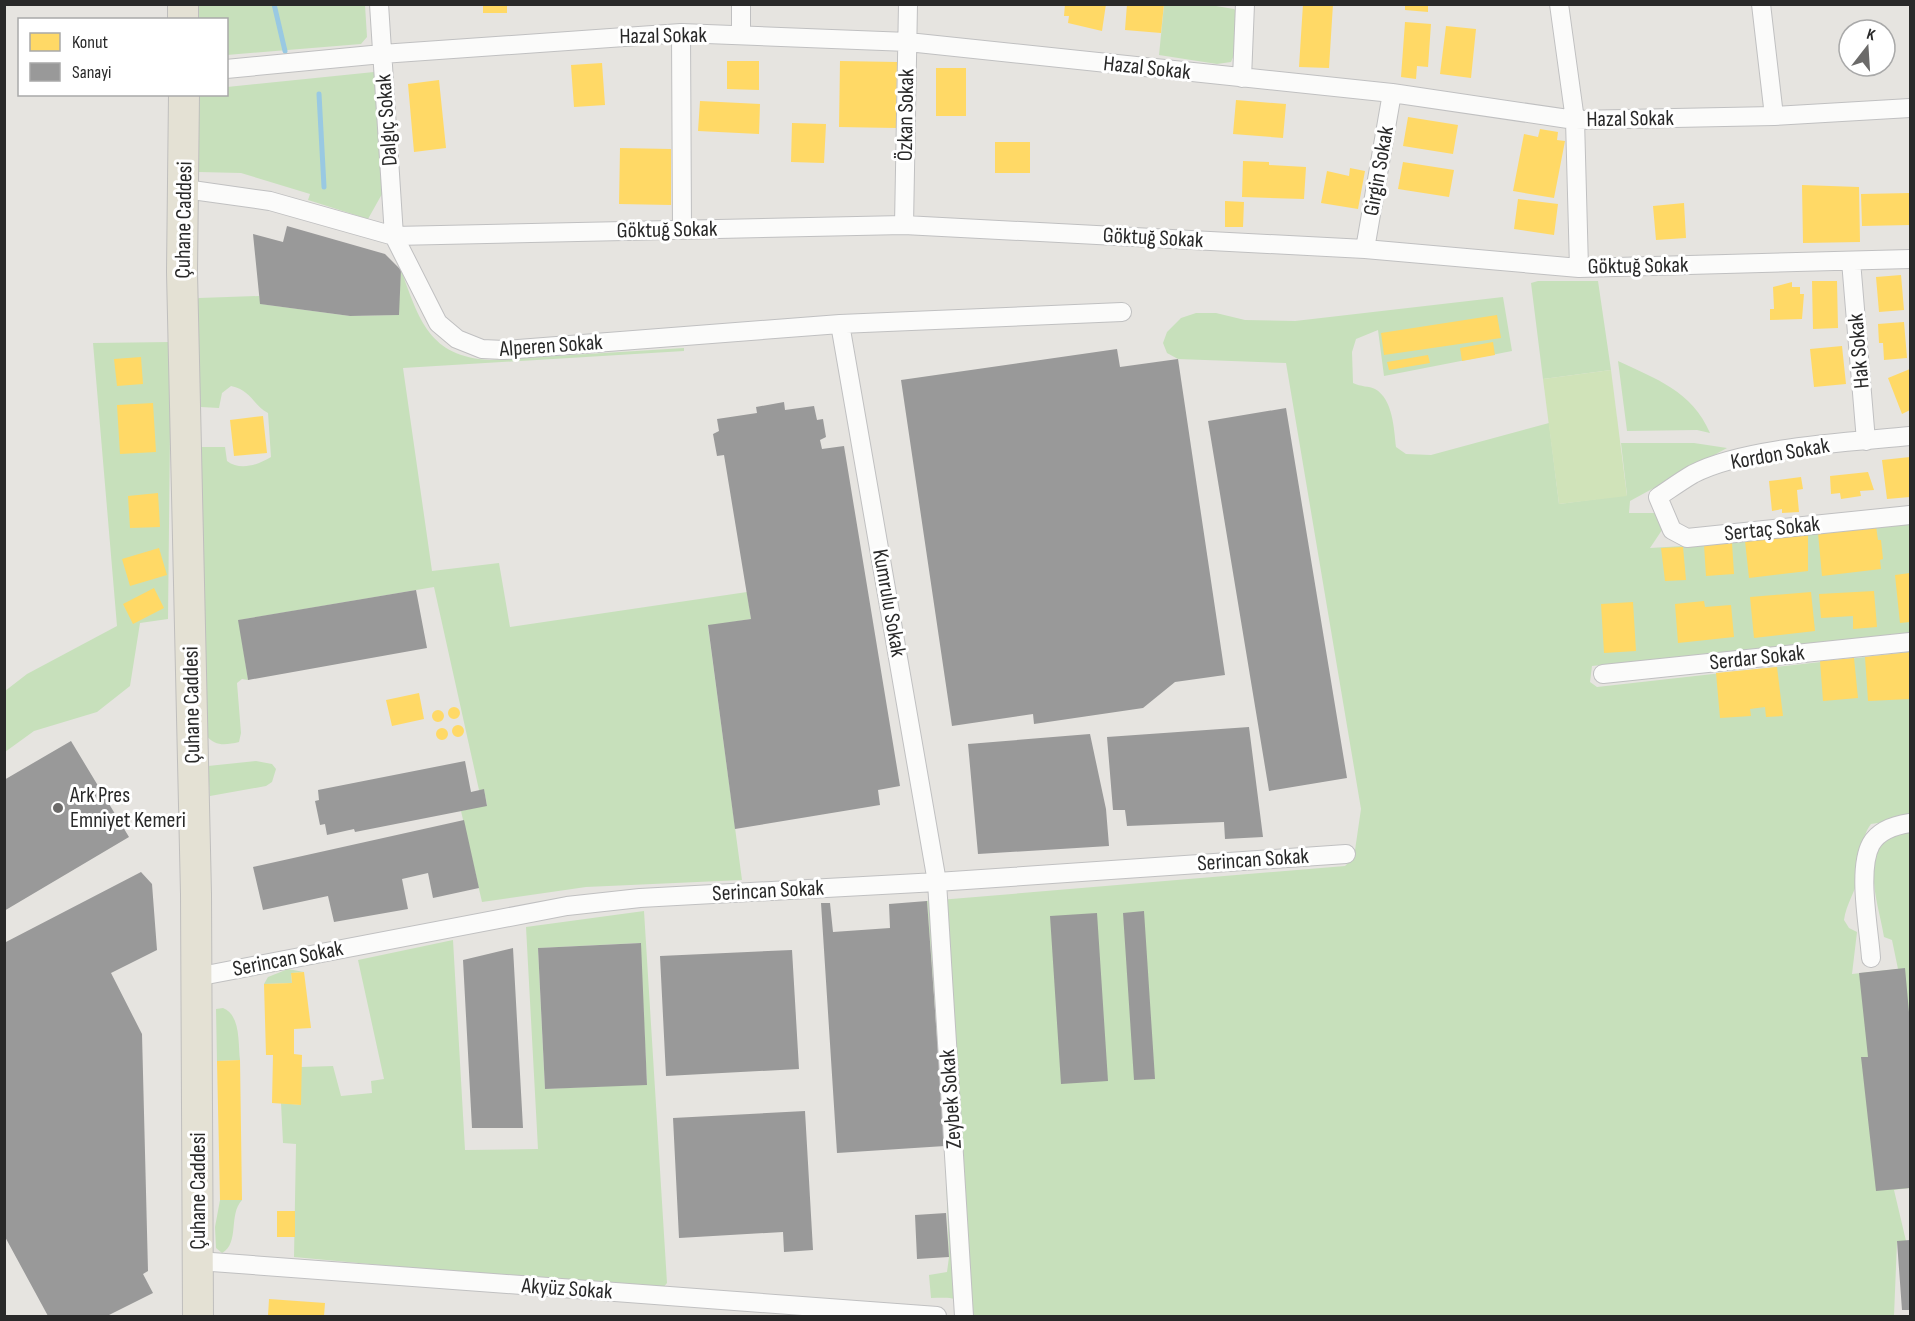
<svg xmlns="http://www.w3.org/2000/svg" width="1915" height="1321" viewBox="0 0 1915 1321" font-family="'Sofia Sans Condensed',sans-serif">
<rect width="100%" height="100%" fill="#e6e4e0"/>
<!-- green -->
<path fill="#c7e0bb" fill-rule="evenodd" d="M195,5H365L367,37L361,44L227,55L226,20L195,19Z
M1164,5H1210L1234,9L1237,12L1234,55L1231,62L1217,64L1159,55Z
M374,72L382,194L368,219L308,200L310,194L241,173L199,172L195,95L226,94L227,87Z
M401,270C419,319 429,357 490,360L684,348V351L403,368L432,571L499,563L510,627L747,592L751,619L708,626L742,880L586,887L482,902L461,811L487,805L484,790H479L434,587L239,620L248,680L242,679L237,683L241,733L239,742C226,745 215,747 206,735L200,447H225L227,461C240,471 258,465 271,457L268,413C253,405 251,390 231,386L222,393L219,408L201,407L193,302L199,298L259,296L261,304L350,316L398,315Z
M1538,281H1598L1611,370L1543,379L1531,283Z
M1503,297L1512,351L1384,376L1378,330L1356,339L1352,352L1353,383C1361,387 1369,386 1375,389C1393,399 1394,429 1396,447L1406,454L1431,455L1549,423L1559,504L1627,495L1621,443H1694L1727,448L1630,501L1629,513H1657L1662,530L1650,548L1732,543L1910,522V633L1592,666L1590,682L1597,687L1910,652V818L1871,824C1860,838 1862,858 1859,875C1856,891 1846,904 1844,920L1849,928L1857,932L1852,974L1898,969L1892,940L1884,937C1878,901 1863,867 1886,835L1910,831V1188L1894,1190L1906,1241L1897,1242L1894,1316H975C965,1297 952,1297 931,1298L929,1275L947,1272L949,1257L945,1146L927,901L1345,866L1354,857L1361,809L1286,363L1178,359L1167,353L1163,343L1167,332L1181,318L1196,313H1216L1245,320L1295,321Z
M171,342L168,619L140,623L130,686L97,712L34,731L5,752V691L27,674L117,626L93,343Z
M1618,361C1656,379 1692,391 1710,433L1697,430L1627,431Z
M256,761L272,764L276,769L272,782L266,786L210,796L208,766Z
M644,911L667,1283L662,1289L649,1290L294,1257L296,1144L283,1143L281,1103L301,1105V1067L333,1066L341,1096L372,1093L371,1081L384,1079L358,960L453,940L465,1150L538,1149L526,927ZM640,943L647,1084L545,1089L538,948Z
M288,969L304,972L291,973L292,983L264,984L268,977Z
M223,1008C241,1015 238,1044 240,1060L217,1061L216,1009Z
M220,1200H242C228,1215 240,1243 222,1253L216,1248L215,1227Z"/>
<!-- pitch -->
<path fill="#d0e3b9" d="M1611,370L1627,496L1559,504L1543,379Z"/>
<!-- homes -->
<path fill="#ffd966" d="M483,4H507V13H483Z
M1065,4H1106L1102,31L1068,23L1069,16H1064Z
M1127,4H1164L1161,33L1125,30Z
M1303,4H1333L1329,68L1299,67Z
M1405,5H1428V12L1405,10Z
M1405,22L1431,24L1428,67L1417,66L1416,79L1401,77Z
M1446,26L1476,29L1471,78L1440,74Z
M727,61H759V90L727,89Z
M840,61L897,62L896,128L839,127Z
M602,63L605,105L574,107L571,65Z
M936,68H966V116H936Z
M439,80L446,148L414,152L408,84Z
M1236,100L1286,104L1283,138L1233,134Z
M700,101L760,104L759,134L698,131Z
M1408,117L1458,125L1453,154L1403,146Z
M792,123L826,124L824,163L791,162Z
M1540,129L1558,132L1557,140L1565,141L1554,198L1513,191L1524,134L1538,137Z
M995,142H1030V173H995Z
M620,148L671,149V205L619,204Z
M1243,161L1269,162V165L1306,167L1304,199L1242,197Z
M1403,162L1454,170L1449,197L1398,189Z
M1350,168L1365,171L1358,209L1321,203L1327,171L1349,176Z
M1802,185L1859,187L1860,242L1803,243Z
M1910,193V225L1862,226L1861,194Z
M1518,199L1558,204L1554,235L1514,229Z
M1225,201L1244,202L1243,227H1225Z
M1684,203L1686,238L1656,240L1653,206Z
M1901,275L1904,310L1879,312L1876,277Z
M1812,281H1837L1838,328L1813,329Z
M1792,282V287H1800V294H1804L1802,319L1770,320V309H1774L1773,287Z
M1497,315L1501,338L1384,355L1381,333Z
M1904,322L1907,358L1884,360L1883,343H1879L1878,324Z
M1493,342L1495,355L1462,361L1460,348Z
M1842,346L1846,384L1814,387L1810,349Z
M1428,355L1430,363L1389,370L1387,362Z
M141,357L143,384L117,386L114,359Z
M1910,369V410L1902,414L1888,378Z
M153,403L156,452L120,454L117,405Z
M263,416L267,453L234,456L230,420Z
M1910,457V497L1887,499L1882,460Z
M1868,472L1874,490L1860,491L1861,496L1841,499L1840,493L1831,494L1830,476Z
M1801,477L1803,489L1797,490L1799,512L1782,513V509L1772,511L1769,481Z
M158,493L160,527L130,528L128,496Z
M1876,526L1878,540H1881L1883,559L1880,560L1881,569L1822,576L1818,533Z
M1808,534V571L1749,578L1745,541Z
M1732,543L1734,574L1706,576L1704,545Z
M1683,547L1686,580L1665,581L1661,548Z
M159,548L167,575L130,586L122,559Z
M1910,573V622L1900,623L1895,575Z
M154,588L164,608L133,624L123,604Z
M1874,591L1877,627L1853,629V616L1821,618L1819,594Z
M1811,592L1815,631L1754,638L1750,597Z
M1704,601L1705,607L1731,605L1734,637L1678,643L1675,604Z
M1633,602L1636,651L1604,653L1601,604Z
M1910,652V699L1868,701L1865,657Z
M1854,658L1858,698L1823,701L1820,661Z
M1777,667L1783,716L1766,717L1765,707L1750,709L1751,716L1720,718L1716,673Z
M419,693L424,719L392,726L386,700Z
M448 713a6 6 0 1 1 12 0a6 6 0 1 1-12 0Z
M432 716a6 6 0 1 1 12 0a6 6 0 1 1-12 0Z
M452 731a6 6 0 1 1 12 0a6 6 0 1 1-12 0Z
M436 734a6 6 0 1 1 12 0a6 6 0 1 1-12 0Z
M304,972L311,1028L294,1029V1054L302,1055L301,1105L272,1103L273,1055H266L264,984L292,983L291,973Z
M240,1060L242,1200H220L217,1061Z
M277,1211H295V1237H277Z
M269,1299L325,1303L324,1316H268Z"/>
<!-- industry -->
<path fill="#999" d="M287,226L385,254L401,270L399,315L350,316L260,304L253,234L283,242Z
M1117,349L1120,367L1178,359L1225,675L1175,682L1143,708L1034,724L1033,714L952,726L901,380Z
M784,402L785,410L814,406L817,420L823,419L826,437L820,440L822,449L844,446L900,786L878,790L880,805L735,829L708,625L751,619L724,455L717,456L713,434L719,431L717,419L757,413L756,407Z
M1286,408L1347,778L1269,791L1208,421Z
M416,590L427,648L248,680L238,620Z
M1249,727L1263,837L1225,839L1224,822L1127,826L1125,810H1113L1107,737Z
M1090,734L1106,809L1109,846L978,854L968,744Z
M71,741L129,837L4,911V780Z
M465,761L471,792L484,789L487,806L355,832L354,829L327,835L325,824L320,825L315,801L319,800L318,790Z
M464,820L479,888L433,898L428,873L402,879L408,909L334,922L328,896L263,910L253,867Z
M141,872L152,884L157,950L111,973L142,1034L148,1271L143,1274L153,1293L107,1316H48L4,1235V943Z
M927,901L945,1146L837,1153L821,903H830L833,932L890,928L889,904Z
M1144,911L1155,1079L1134,1080L1123,913Z
M1097,913L1108,1081L1061,1084L1050,916Z
M641,943L647,1085L545,1089L538,948Z
M513,948L523,1128H472L463,960Z
M792,950L799,1069L666,1076L660,956Z
M1905,968L1910,1023V1188L1876,1191L1861,1057H1868L1859,973Z
M805,1111L813,1250L784,1252L783,1232L679,1238L673,1118Z
M946,1213L949,1257L917,1259L915,1215Z
M1910,1240V1310H1902L1897,1241Z"/>
<g fill="none" stroke-linecap="round" stroke-linejoin="round">
<!-- stream -->
<path stroke="#99c9e2" stroke-width="5" d="M274,4L285,51
M319,94L324,187"/>
<defs>
<path id="minor" d="M379,4L394,236L438,323L457,339L482,349L504,350L840,324L1122,312
M1559,4L1575,120L1579,268
M1761,4L1774,116
M681,33L682,229
M741,35V4
M226,69L382,54L681,33L908,42L1392,93L1575,120L1774,116L1910,108
M1242,78L1245,4
M185,189L270,201L394,236L904,225L1365,249L1579,268L1910,259
M904,225L908,4
M1365,249L1392,93
M1851,261L1866,441
M840,324L937,882L964,1316
M1910,436C1852,442 1744,447 1693,474C1681,481 1670,489 1658,497L1672,530L1687,538L1910,515
M1603,674L1910,642
M1871,958C1869,928 1857,870 1871,844C1879,830 1896,825 1910,823
M196,977L567,906L640,898L937,882L1346,854
M198,1261L937,1316"/>
<path id="primary" d="M183,4V20
M184,94L182,272L196,894L198,1316"/>
</defs>
<!-- minor casing -->
<use href="#minor" stroke="#c0c0c1" stroke-width="20"/>
<!-- primary casing -->
<use href="#primary" stroke="#bfbebd" stroke-width="32"/>
<!-- minor -->
<use href="#minor" stroke="#fbfbfa" stroke-width="18"/>
<!-- primary -->
<use href="#primary" stroke="#e4e1d4" stroke-width="30"/>
</g>
<!-- markers -->
<circle fill="#6b6a69" stroke="#fff" stroke-width="2" cx="58" cy="808" r="6"/>
<g text-anchor="middle" dominant-baseline="central" stroke-width="6" stroke-linejoin="round" paint-order="stroke">
<!-- street labels -->
<g font-size="22" fill="#292929" stroke="#fff">
<text transform="translate(663 36) rotate(-1)">Hazal Sokak</text>
<text transform="translate(1147 68) rotate(6)">Hazal Sokak</text>
<text transform="translate(906 115) rotate(-89)">Özkan Sokak</text>
<text transform="translate(1630 119) rotate(-1)">Hazal Sokak</text>
<text transform="translate(387 120) rotate(-94)">Dalgıç Sokak</text>
<text transform="translate(1379 171) rotate(-80)">Girgin Sokak</text>
<text transform="translate(184 220) rotate(-89)">Çuhane Caddesi</text>
<text transform="translate(667 230) rotate(-1)">Göktuğ Sokak</text>
<text transform="translate(1153 238) rotate(3)">Göktuğ Sokak</text>
<text transform="translate(1638 266) rotate(-1)">Göktuğ Sokak</text>
<text transform="translate(551 346) rotate(-4)">Alperen Sokak</text>
<text transform="translate(1859 351) rotate(-95)">Hak Sokak</text>
<text transform="translate(1780 454) rotate(-10)">Kordon Sokak</text>
<text transform="translate(1772 529) rotate(-6)">Sertaç Sokak</text>
<text transform="translate(889 603) rotate(80)">Kumrulu Sokak</text>
<text transform="translate(1757 658) rotate(-6)">Serdar Sokak</text>
<text transform="translate(192 705) rotate(-91)">Çuhane Caddesi</text>
<text transform="translate(1253 860) rotate(-4)">Serincan Sokak</text>
<text transform="translate(768 891) rotate(-3)">Serincan Sokak</text>
<text transform="translate(288 959) rotate(-11)">Serincan Sokak</text>
<text transform="translate(951 1099) rotate(-94)">Zeybek Sokak</text>
<text transform="translate(198 1191) rotate(-90)">Çuhane Caddesi</text>
<text transform="translate(567 1289) rotate(4)">Akyüz Sokak</text>
</g>
<!-- poi labels -->
<g font-size="22" fill="#292929" stroke="#fff" text-anchor="start">
<text x="70" y="795">Ark Pres<tspan x="70" dy="25">Emniyet Kemeri</tspan></text>
</g>
</g>
<!-- border -->
<rect width="1915" height="1321" fill="none" stroke="#292929" stroke-width="12"/>
<!-- legend -->
<rect x="18" y="18" width="210" height="78" fill="#ffffff" stroke="#a9a9a9" stroke-width="1.5"/>
<rect x="30" y="33" width="30" height="18" fill="#ffd966" stroke="#a9a9a9" stroke-width="1.5"/>
<text x="72" y="48" font-size="18" fill="#292929">Konut</text>
<rect x="30" y="63" width="30" height="18" fill="#999999" stroke="#a9a9a9" stroke-width="1.5"/>
<text x="72" y="78" font-size="18" fill="#292929">Sanayi</text>
<!-- north arrow -->
<g transform="translate(1867 48) rotate(17)"><circle r="28" fill="#ffffff" stroke="#a9a9a9" stroke-width="1.5"/>
<path d="M0-4.5L10 22L0 15L-10 22Z" fill="#6b6a69"/>
<text y="-9" font-size="16" font-weight="bold" text-anchor="middle" fill="#292929">K</text>
</g>
</svg>
